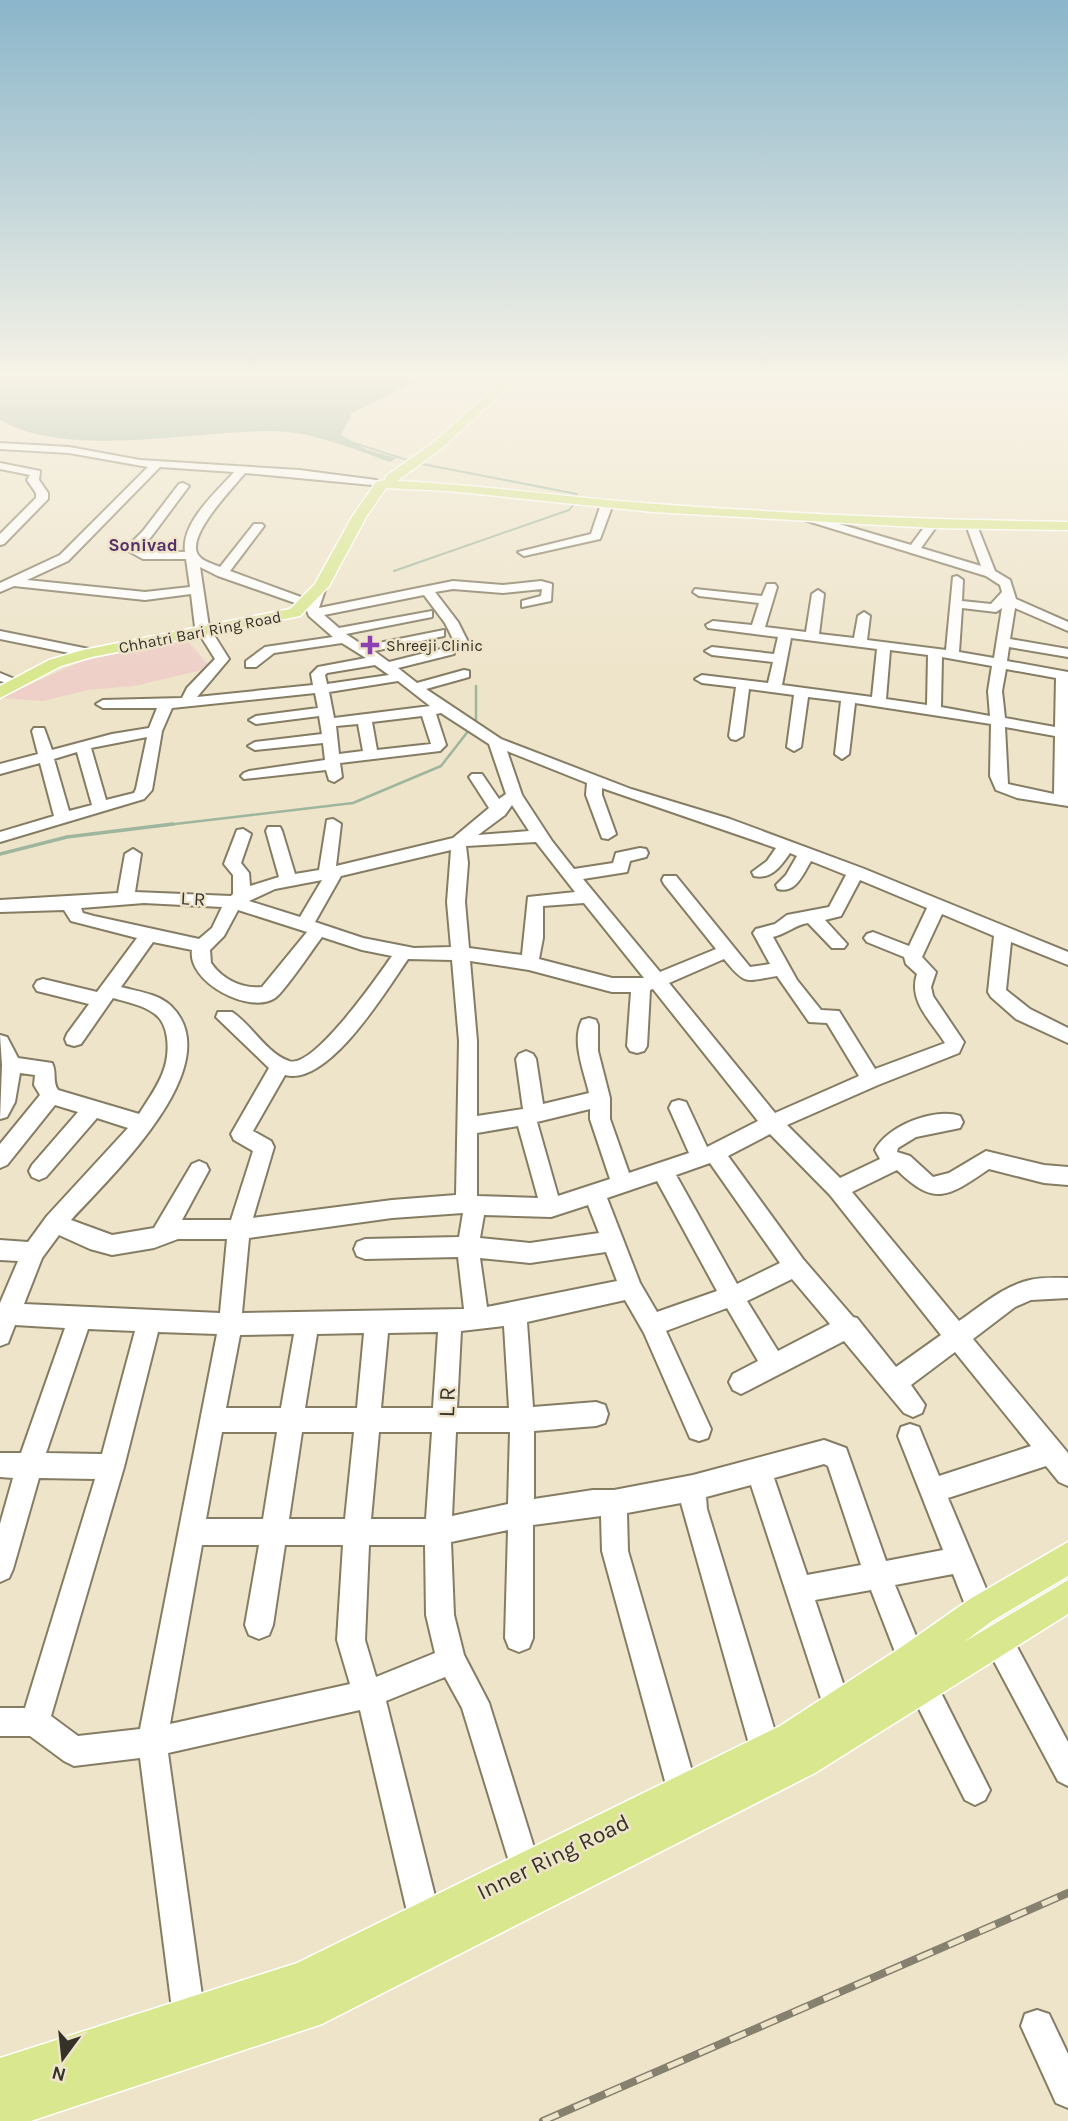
<svg xmlns="http://www.w3.org/2000/svg" width="1068" height="2121" viewBox="0 0 1068 2121" font-family="Karla,sans-serif">
<rect width="100%" height="100%" fill="#eee4ca"/>
<!-- green -->
<path fill="#eed0c8" d="M186,639L211,668L134,686L88,690L43,701L0,698L82,661Z"/>
<!-- water -->
<path fill="#9eb69e" d="M0,375H429L352,413L341,435L367,450L396,458L390,462C354,449 311,431 271,431C195,431 66,459 0,420Z"/>
<g fill="none" stroke-linecap="round" stroke-linejoin="round">
<!-- stream-far2 -->
<path stroke="#9eb69e" stroke-width="2" d="M354,443L410,461
M417,463L577,494
M394,571L569,510L573,505"/>
<!-- stream-far1 -->
<path stroke="#9eb69e" stroke-width="2.5" d="M158,826L353,803L441,766L476,721V686"/>
<!-- stream -->
<path stroke="#9eb69e" stroke-width="3.5" d="M0,854L67,837L173,824"/>
<defs>
<path id="minor" d="M0,443L69,447L140,460L299,470L376,480L378,482L372,485L245,473C234,487 181,540 200,557C204,562 214,564 220,567L254,524H262L264,526L230,571L309,600L316,584H324L326,587L319,608L453,581L503,585L541,581L552,584L551,601L522,607V601L541,596L542,589L503,593L453,589L435,592L458,622L469,644L462,648L457,647L445,623L424,595L324,615L339,628L432,611V617L346,634L364,646L444,630V636L374,651L389,662L449,647L454,648V654L398,668L417,683L464,670L469,671V677L426,689L501,739L631,789L730,819L862,868L1068,952V965L1011,942L1006,990L1030,1009L1068,1028V1043L1016,1019L991,997L988,992L994,936L942,914L922,957L936,972L931,987L933,996L964,1042L959,1053L878,1085L787,1125L840,1178L880,1159L875,1150C887,1126 935,1107 960,1116L963,1122L960,1128L916,1137L898,1148L897,1152L910,1156L933,1177L949,1173L986,1151L1044,1165L1068,1167V1185L1044,1183L989,1169C948,1197 935,1207 897,1170L852,1192L959,1321C981,1306 1003,1286 1030,1280C1042,1277 1056,1278 1068,1278V1298L1031,1300L1015,1307L973,1339L1068,1453V1486L1059,1482L1046,1466L948,1498L995,1610L991,1620L981,1624L971,1620L953,1574L895,1585L926,1660L922,1670L912,1674L902,1670L871,1590L815,1600L852,1710L848,1720L838,1724L828,1720L751,1485L706,1497L707,1509L781,1751L776,1761L766,1766L756,1761L751,1751L681,1503L627,1513L628,1551L698,1792L693,1802L683,1807L673,1802L668,1792L602,1551L601,1516L533,1525V1638L529,1648L519,1652L509,1648L505,1638L508,1530L451,1542L454,1615L464,1655L489,1703L541,1870L537,1881L526,1885L515,1881L462,1708L445,1677L386,1701L441,1920L436,1931L425,1936L414,1931L409,1920L360,1710L168,1753L205,2017L201,2029L189,2033L177,2029L173,2017L140,1758L74,1766L64,1761L30,1736H0V1708H25L95,1479L39,1478L13,1569L9,1578L0,1582V1524L13,1478L0,1477V1453H21L65,1328L15,1325L8,1343L0,1346V1303L18,1261L0,1260V1240L28,1242L47,1216L128,1128L97,1118L46,1177L39,1180L32,1177L29,1171L32,1165L78,1112L55,1105L7,1165L0,1168V1144L40,1095L34,1085L35,1075L20,1073L15,1102L7,1117L0,1119L2,1065L0,1035L7,1037L18,1058L52,1063C57,1072 52,1081 58,1090L139,1114C155,1089 171,1069 167,1038C166,1029 162,1019 155,1014C143,1005 127,1002 113,998L81,1044L74,1046L67,1044L65,1039L67,1034L89,1004L37,991L34,986L37,981L43,979L97,992L137,938L71,921L64,910L0,912V900L118,893L125,854L133,849L141,854L135,892L231,896L233,894V875L224,864L237,830L243,829L251,834L241,863L249,873L250,886L279,877L266,831L268,827H280L282,831L295,874L319,870L327,820L333,819L341,824L336,866L453,838L489,808L469,777L472,774H482L499,799L506,794L489,744L441,713L436,714L446,745L440,751L340,763L342,777L334,782L329,780L326,770L244,779L241,776L244,773L249,771L325,760L323,743L255,750L248,746L255,742L322,734L319,716L256,724L249,720L256,716L318,708L315,693L172,708L162,731L152,790L144,799L0,842V832L54,816L40,763L0,774V764L38,754L32,731L34,728H44L52,750L112,734L149,728L157,708H103L96,704L103,700L182,698L187,688L215,659L195,627L191,594L145,600L14,586L0,592V583L60,555L148,467L69,453L0,449ZM160,467L234,472C216,493 181,522 185,552L145,551L139,548L151,537L189,486L183,483L179,484L143,531L125,549L143,559H186L190,587L145,592L27,580L68,561ZM200,567L218,576L298,604H307L306,608L309,616L333,637L265,647L246,661V667H256L274,653L342,643L366,658L318,667L311,674L313,685L197,697L229,659L209,627ZM375,665L389,675L327,684L325,675L327,673ZM398,681L430,706L334,718L329,692ZM422,716L431,744L377,750L372,722ZM358,724L363,751L339,754L336,726ZM147,737L136,789L134,793L106,800L91,748ZM507,751L587,783L586,795L602,838L608,839L616,834L602,795V788L776,848L767,861L752,872L754,876C771,880 781,866 790,853L797,856L786,875L776,885L778,889C796,894 803,874 811,861L846,875L829,907L787,915L775,924L756,929L753,933L770,964L750,967L676,876H664L662,880L664,884L716,949L660,972L583,879L627,872L630,861L646,857L648,853L646,849L640,848L616,853L613,863L574,869L552,841L522,795ZM77,752L92,805L69,811L54,759ZM512,805L529,831L478,835L505,815ZM536,842L575,892L528,897L522,955L469,948L465,902L468,863L466,846ZM451,850L447,902L451,947L414,948L363,938L315,922L341,876ZM322,880L300,917L249,901L275,889ZM860,880L927,908L909,946L873,932L867,934L864,938L867,942L904,957L906,964L917,974C908,1001 931,1021 945,1043L875,1069L839,1011L821,1010L797,980L773,937C786,934 795,925 808,923L832,948H844L847,944L825,920L841,916ZM144,903L222,907L212,928L199,939L94,916L83,913L81,908ZM584,903L644,978H612L539,959L543,938V906ZM238,910L307,932L262,987C242,989 223,980 211,963L210,950L224,936ZM322,937L362,950L392,956C378,976 313,1070 289,1061C266,1053 252,1025 232,1012H218L216,1017L269,1068L231,1134L234,1140L253,1151L231,1220H182L209,1170L206,1164L199,1161L192,1164L154,1228L112,1235L71,1220C109,1178 231,1065 171,1006C159,994 136,991 121,987L153,942L192,950C187,982 250,1015 275,998C285,991 312,950 322,937ZM408,959L452,960L459,1041L456,1195L392,1200L253,1218L274,1147L271,1141L253,1131L285,1075C328,1087 386,991 408,959ZM724,959C746,986 745,981 777,976L809,1022L827,1023L859,1076L775,1113L669,983ZM470,961L529,970L612,992H631L627,1046L630,1051L637,1053L644,1051L647,1046L650,990L653,989L758,1121L707,1147L686,1102L679,1100L672,1102L669,1108L689,1153L629,1173L610,1119V1098L598,1051V1025L596,1020L589,1018L582,1020C571,1041 584,1071 589,1093L543,1104L536,1059L533,1054L526,1051L519,1054L516,1059L523,1109L477,1116V1041ZM590,1109V1119L610,1179L558,1196L537,1122ZM518,1126L538,1198L477,1196V1133ZM770,1134L830,1195L941,1335L896,1367L857,1318L853,1317L803,1259L728,1156ZM710,1163L780,1263L737,1284L676,1175ZM657,1181L717,1291L657,1312L640,1283L607,1198ZM588,1205L599,1233L530,1243L480,1238L484,1215L551,1217ZM463,1213L459,1237L365,1239L357,1242L354,1249L357,1256L365,1259L458,1257L464,1309L242,1313L249,1238L392,1218ZM59,1235L90,1249L112,1255L154,1248L178,1239H227L220,1313L24,1304L42,1258ZM606,1252L617,1281L487,1307L480,1258L530,1263ZM792,1279L830,1324L778,1351L747,1301ZM625,1300L644,1333L690,1438L699,1441L708,1438L711,1429L666,1331L727,1308L758,1361L733,1374L729,1382L733,1390L741,1394L749,1390L844,1341L904,1413L913,1417L922,1413L925,1405L911,1385L955,1352L1031,1446L939,1476L919,1427L910,1424L901,1427L898,1436L943,1550L886,1561L846,1448L824,1440L693,1475L614,1490H593L534,1499V1431L596,1426L605,1423L608,1414L605,1405L596,1402L533,1407L527,1322ZM504,1326L509,1408H457L461,1331ZM88,1329L135,1331L102,1454L46,1453ZM158,1332L217,1334L140,1729L78,1736L51,1716L124,1467ZM438,1332L433,1408H381L388,1333ZM364,1333L357,1408H305L317,1334ZM294,1334L281,1408H226L240,1335ZM222,1432H277L263,1519H206ZM302,1432H354L345,1519H289ZM379,1432H432L426,1519H371ZM456,1432H510L508,1504L452,1516ZM824,1464L828,1466L861,1565L807,1575L774,1478ZM202,1545H259L245,1625L249,1635L259,1639L269,1635L273,1625L285,1545H343L337,1640L350,1684L170,1724ZM369,1545H425L426,1615L435,1653L376,1677L365,1640Z
M0,463L40,471L39,480L48,493V499L4,544L0,545V534L36,498V493L27,480L30,475L0,469Z
M607,501L613,504L600,539L524,556L518,552L591,534L601,504Z
M805,514L911,545L928,522H936L938,524L921,548L981,566L966,525L976,523L995,571L1010,580L1016,599L1068,622V631L1015,608L1010,639L1068,649V657L1009,647L1007,661L1068,672V806L1017,798L996,790L990,776L991,724L855,703L849,754L842,759L835,754L841,701L808,697L801,747L794,751L787,747L794,695L749,689L743,736L736,740L731,739L729,736L736,687L702,683L695,679L702,675L768,683L773,662L712,655L705,651L712,647L774,654L778,637L708,628L706,625L713,621L752,625L759,603L699,596L693,592L695,589L762,596L767,584H775L777,587L765,627L806,632L812,594L818,590L824,594L819,634L854,638L858,616L864,612L870,616L867,640L946,650L953,577L957,576L963,580L962,601L991,604L1002,592L1000,585L986,576L801,519L799,517ZM962,608L996,612L1002,608L994,658L959,652ZM791,638L877,649L872,697L782,685ZM890,650L928,655L927,705L886,699ZM942,657L992,666L988,691L990,716L941,707ZM1006,669L1056,678L1055,727L1005,718L1002,691ZM1005,727L1055,736L1054,794L1008,784Z
M0,631L89,649L96,653L89,657L0,639Z
M0,673L17,680L10,684L0,681Z
M998,1626L1008,1630L1068,1742V1786L1058,1781L988,1650L984,1640L988,1630Z
M923,1673L933,1677L985,1780L990,1790L985,1800L975,1805L965,1800L913,1697L909,1687L913,1677Z
M1037,2010L1049,2014L1068,2054V2108L1056,2103L1021,2026L1025,2014Z"/>
<path id="major" d="M509,375H521L441,449L397,481C484,485 569,498 656,504C793,514 930,520 1068,522V530L932,528L653,512L448,491L386,488L366,517L329,586L300,616L92,657L61,666L0,698V686L49,660L83,650L290,609L315,584L352,517L376,482L385,480L386,476L433,443Z
M1068,1542V1576L992,1621L964,1642L1068,1580V1614L815,1773L322,2024L31,2121H0V2058L297,1963L780,1726L900,1648L970,1599Z"/>
</defs>
<!-- minor casing -->
<use href="#minor" stroke="#857c64" stroke-width="4"/>
<!-- major casing -->
<use href="#major" stroke="#fff" stroke-width="3"/>
<!-- minor -->
<use href="#minor" fill="#fff" fill-rule="evenodd"/>
<!-- major -->
<use href="#major" fill="#d9e78f" fill-rule="evenodd"/>
<defs>
<path id="rail" d="M543,2121L1068,1893"/>
</defs>
<!-- rail casing -->
<use href="#rail" stroke="#86806f" stroke-width="8"/>
<!-- rail -->
<use href="#rail" stroke="#eee4ca" stroke-width="5" stroke-dasharray="17" stroke-linecap="butt"/>
</g>
<!-- sky -->
<linearGradient id="sky" x2="0" y2="1"><stop stop-color="#8ab5ca"/><stop offset="0.56" stop-color="#f7f3e7"/><stop offset="1" stop-color="#f7f3e7" stop-opacity="0"/></linearGradient>
<rect width="1068" height="672" fill="url(#sky)"/>
<!-- markers -->
<path fill="#8b40b1" stroke="#eee4ca" stroke-width="2.5" d="M366.5 634.5h7v7h7v7h-7v7h-7v-7h-7v-7h7z"/>
<g text-anchor="middle" dominant-baseline="central" stroke-width="5" stroke-linejoin="round" paint-order="stroke">
<!-- far-street labels -->
<g font-size="16" fill="#353227" stroke="#eee4ca">
<text transform="translate(200 632) rotate(-11)">Chhatri Bari Ring Road</text>
</g>
<!-- far-poi labels -->
<g font-size="16" fill="#353227" stroke="#eee4ca" text-anchor="start">
<text x="386" y="645">Shreeji Clinic</text>
</g>
<!-- far-neighbourhood labels -->
<g font-size="18" font-weight="bold" fill="#553169" stroke="#eee4ca">
<text x="143" y="545">Sonivad</text>
</g>
<!-- street labels -->
<g font-size="19" fill="#353227" stroke="#eee4ca">
<text transform="translate(193 899) rotate(3)">L R</text>
</g>
<!-- near-street labels -->
<g font-size="23" fill="#353227" stroke="#eee4ca">
<text transform="translate(447 1402) rotate(-88)">L R</text>
<text transform="translate(553 1857) rotate(-26)">Inner Ring Road</text>
</g>
</g>
<!-- north arrow -->
<g transform="translate(63 2058) rotate(195)" stroke="#eee4ca" stroke-width="5" paint-order="stroke">
<path d="M0-5L12 26L0 18L-12 26Z" fill="#353227"/>
<text y="-10" font-size="19" font-weight="bold" text-anchor="middle" fill="#353227">N</text>
</g>
</svg>
